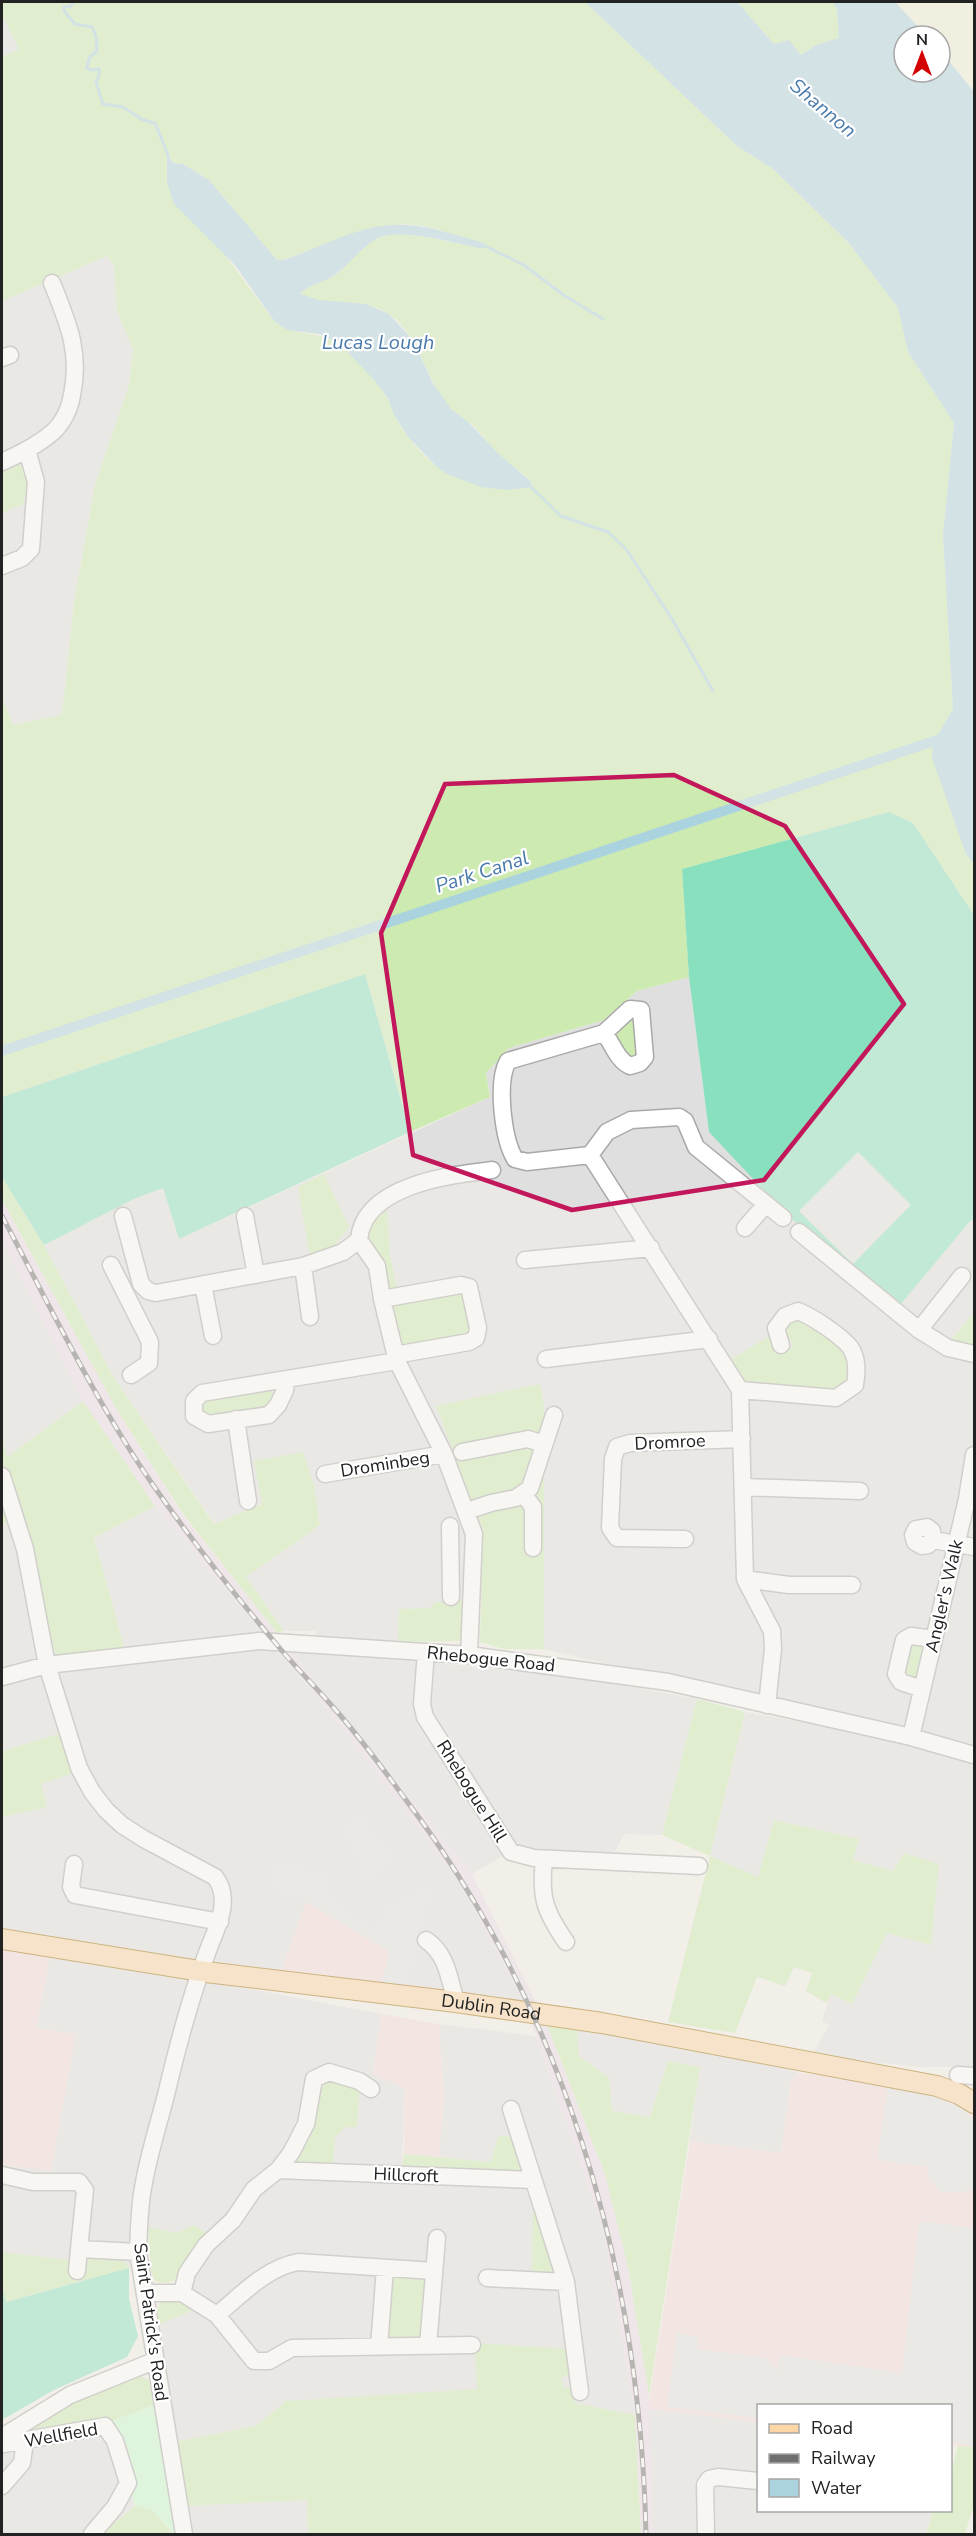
<svg xmlns="http://www.w3.org/2000/svg" width="976" height="2536" viewBox="0 0 976 2536" font-family="'Nunito Sans',sans-serif">
<rect width="100%" height="100%" fill="#f2efe9"/>
<!-- residential -->
<path fill="#e0dfdf" d="M2,15L19,49L2,57Z
M107,256L114,265L117,311L133,349L129,385L95,486L74,602L62,715L13,725L2,697V301Z
M689,977L709,1132L974,1222V1312L950,1340L974,1348V1748L544,1649V1406H436L481,1521L483,1530L481,1598L430,1608L399,1609L398,1642L317,1639L316,1631H284L246,1577L320,1525L262,1504L215,1524L114,1378L44,1245L134,1199L163,1188L179,1239L490,1097L486,1073L509,1048L604,1020L637,991Z
M2,1239L83,1401L7,1457L2,1438Z
M155,1506L323,1704L441,1856L459,1882L524,2003L381,1985L306,1903L280,1974L2,1930V1817L47,1807L41,1784L58,1735L2,1751V1524L26,1523L56,1656L125,1650L94,1538Z
M289,1649L572,1676L697,1699L662,1835L624,1834L613,1855L553,1852L518,1847L472,1874Z
M745,1712L840,1729L974,1762V2067H921L812,2056L829,2025L822,2021L830,1994L852,2004L887,1933L930,1945L904,1853L893,1871L853,1860L859,1839L775,1820L758,1877L710,1856Z
M50,1957L250,1989L381,2014L373,2074L405,2088L402,2168L521,2175L498,2137L492,2162L439,2157L444,2098L439,2024L536,2036L603,2228L635,2415L511,2390L286,2401L256,2426L175,2442L157,2325L195,2309L177,2233L148,2227L149,2248L129,2268L125,2262L75,2261L2,2252V2165L51,2170L75,2034L36,2028Z
M576,2023L706,2046L799,2073L791,2080L781,2153L690,2141L699,2067L668,2061L650,2117L612,2111L609,2078L579,2056Z
M648,2409L758,2422V2510L933,2511L926,2534H653Z
M112,2421L135,2506L101,2534H2V2440Z
M307,2500L308,2534H174L186,2506Z"/>
<!-- commercial -->
<path fill="#f2dad9" d="M306,1902L390,1952L381,1985L280,1974Z
M2,1949L50,1957L36,2028L76,2034L51,2171L2,2165Z
M381,2014L439,2024L444,2098L439,2157L404,2154L405,2088L373,2074Z
M799,2073L927,2089L952,2100L974,2113V2447L951,2445L950,2406H758V2422L648,2409L690,2141L781,2153L791,2079Z"/>
<!-- industrial -->
<path fill="#ebdbe8" d="M2,1200L117,1410L182,1514L277,1633L264,1634L155,1506L83,1401L2,1239Z
M276,1648L289,1649L472,1874L538,2006L524,2003L459,1882L323,1704Z
M529,2016L545,2020L605,2174L629,2271L649,2396L653,2534H641L635,2415L603,2228Z"/>
<!-- farmland -->
<path fill="#eef0d5" d="M895,2H974V92L940,50V36H927Z"/>
<!-- grass -->
<path fill="#cdebb0" fill-rule="evenodd" d="M2,2H585L737,146L773,169L848,242L898,308L908,352L954,423L943,535L953,709L933,743L966,854L974,864V915L913,823L889,812L682,869L689,977L637,991L604,1020L509,1048L486,1073L490,1097L410,1132L365,974L2,1097V697L13,725L62,715L74,602L95,485L129,385L133,350L117,311L114,265L107,256L2,301V57L19,49L2,15ZM169,156L173,163L183,164L209,180L277,260H283C359,233 401,202 479,248C454,243 395,226 374,240C360,249 350,264 336,274C326,282 307,284 300,294C326,309 363,296 389,314C421,337 425,380 451,410C457,416 467,420 473,426C482,435 490,445 498,453C508,463 520,471 530,480L532,486L447,474C428,461 409,441 397,420C393,414 392,406 388,399C378,380 359,361 343,347C323,329 295,338 275,322C237,272 201,222 166,170Z
M737,2H833L837,9L839,38L816,45L801,55L774,44Z
M18,465L25,467L28,485L23,504L2,513V472Z
M631,1020L637,1023V1058H625L615,1030L625,1021Z
M324,1174L349,1227L333,1247L310,1257L298,1187Z
M2,1177L44,1245L114,1378L214,1524L262,1504L254,1461L303,1452L314,1486L320,1525L246,1577L284,1631L277,1633L183,1514L117,1410L2,1200Z
M387,1210L390,1256L397,1289L391,1291L367,1233L378,1217Z
M466,1293L472,1336L406,1348L400,1345L391,1307L394,1302Z
M974,1312V1348L950,1341Z
M800,1318L811,1323L850,1356L848,1383L837,1391L758,1386L746,1382L732,1359L769,1336L777,1346L787,1350L793,1347C793,1338 783,1335 785,1325Z
M540,1384L544,1406V1649H504L480,1642L483,1530L436,1406Z
M271,1387L277,1393L267,1410L207,1419L199,1414L200,1400Z
M83,1401L155,1506L94,1538L125,1650L56,1657L26,1523L2,1524V1438L7,1457Z
M464,1600L461,1641L398,1642L399,1609L430,1608L436,1602Z
M919,1644L924,1645L915,1680L904,1677L910,1645Z
M697,1699L745,1712L710,1856L758,1877L774,1820L859,1839L853,1860L893,1871L904,1853L939,1864L931,1945L887,1933L852,2004L831,1994L826,2003L806,1991L812,1973L794,1967L785,1986L757,1977L735,2033L668,2022L710,1856L662,1835Z
M59,1734L73,1773L41,1784L47,1807L2,1817V1751Z
M545,2020L576,2023L579,2056L609,2078L612,2111L650,2117L668,2061L700,2067L649,2396L629,2271L605,2174Z
M327,2078L360,2087L357,2127H345L335,2137L333,2164L299,2163L294,2160L319,2084Z
M498,2136H510L524,2172L401,2169L404,2154L491,2162Z
M533,2203L556,2270L555,2274L532,2272Z
M193,2225L209,2234L177,2280L165,2283L155,2281L151,2272L148,2227L177,2233Z
M2,2252L75,2261L88,2255L126,2262L129,2268L5,2302L2,2286Z
M394,2274L423,2276L429,2283L424,2337L389,2342L384,2336L389,2280Z
M170,2298L186,2302L196,2309L157,2325L156,2313L161,2301Z
M475,2343L566,2349L570,2376L561,2377L563,2388H572L575,2403L635,2415L641,2534H308L307,2500L186,2506L175,2442L256,2426L286,2401L477,2389Z
M139,2375L150,2381L154,2405L112,2421L12,2439L69,2403Z
M958,2446L974,2447V2504L965,2534H926L933,2511L950,2510L951,2472Z
M135,2506L153,2510L173,2534H101Z"/>
<!-- park -->
<path fill="#c8facc" d="M154,2405L178,2525L174,2534L153,2510L135,2506L112,2421Z"/>
<!-- pitch -->
<path fill="#88e0be" d="M889,812L913,823L974,915V1222L971,1220L900,1305L789,1217L709,1132L689,977L682,869Z
M365,974L410,1132L179,1239L163,1188L134,1199L44,1245L2,1177V1097Z
M129,2268V2299L138,2336L127,2357L54,2390L2,2420V2286L6,2302Z"/>
<!-- parking -->
<path fill="#e2e2e2" d="M858,1152L911,1205L853,1264L799,1211Z
M361,1817L395,1860L369,1882L359,1870L366,1863L341,1832Z
M290,1866L316,1873L331,1881L324,1892L344,1913L371,1928L380,1924L388,1909L401,1901H413L418,1888L430,1891L406,1982L385,1980L393,1947L382,1946L304,1898L275,1889L271,1867Z
M888,2087L928,2091L965,2110L974,2122V2189L963,2192H940L928,2176V2167L877,2160Z
M919,2221L974,2228V2445L951,2442L950,2406H758V2418L667,2407L677,2333L698,2337L697,2349L767,2358L777,2371L780,2355L902,2373Z"/>
<!-- water -->
<path fill="#aad3df" d="M585,2H737L774,44L789,40L801,55L816,45L839,38L837,9L833,2H895L927,36H904V72H940V50L974,92V864L966,854L932,758L933,743L953,709L943,535L954,423L908,352L898,308L848,242L773,169L737,146Z
M167,153L173,163L183,164L209,180L277,260H284C353,235 379,210 456,235C466,238 478,240 487,245L484,248H479C454,243 396,226 374,240C360,249 350,264 336,274C326,282 308,284 300,294L319,300L366,304L389,314L414,341L432,382L451,409L467,421L499,454L530,481L532,487L507,490L481,487L447,474L437,467L409,438L394,415L388,398L374,380L340,344L319,334L288,330L275,322L235,265L174,204L167,182Z"/>
<g fill="none" stroke-linecap="round" stroke-linejoin="round">
<!-- stream -->
<path stroke="#aad3df" stroke-width="3" d="M73,2L71,6L64,7V11L75,24L92,27L96,36L97,51L89,58L87,68L91,70L99,69V76L96,82L103,104L123,107L143,120L155,123L168,155
M485,246L524,265L565,296L603,319
M529,485L561,516L608,532L626,549L672,619L713,691"/>
<!-- canal -->
<path stroke="#aad3df" stroke-width="10" d="M2,1051L946,737"/>
<defs>
<path id="minor" d="M2,358L10,355
M2,462C20,454 38,445 53,432C63,423 70,408 72,395C81,352 68,323 52,283
M2,566L22,558L31,549L36,482L27,450
M604,1033C613,1044 617,1060 630,1066L640,1063L645,1057L641,1010L630,1009L604,1033L508,1061C496,1082 503,1139 515,1159L527,1162L590,1155L607,1132L631,1120L679,1117L685,1121L696,1147L783,1218
M590,1155L740,1390L745,1579L772,1631L773,1649L767,1705
M123,1216L141,1284L148,1291L156,1293L303,1266L343,1252L359,1240
M245,1216L256,1275
M745,1228L766,1204
M799,1232L919,1330L948,1348L974,1354
M525,1260L651,1248
M111,1265L150,1342L149,1363L131,1375
M303,1266L310,1317
M203,1284L213,1336
M382,1299L461,1285L469,1287L478,1328L476,1338L469,1342L395,1355
M919,1330L962,1276
M546,1359L709,1339
M286,1379L285,1390L278,1405L269,1415L208,1424L194,1416V1401L202,1393L397,1361
M740,1390L836,1398L855,1385C857,1372 858,1358 850,1347C840,1335 813,1317 798,1311L785,1316L776,1328L781,1345
M236,1419L248,1501
M462,1452L528,1439L544,1444
M325,1474L444,1454
M2,1476L25,1549L47,1665L79,1768L92,1792L106,1810L122,1825L144,1839L215,1877C231,1897 219,1924 210,1945C191,1994 178,2044 166,2095C158,2126 148,2157 143,2188C139,2209 139,2231 138,2252L184,2534
M744,1487L860,1491
M524,1495L533,1507V1548
M467,1511L491,1503L516,1498L530,1488L554,1415
M450,1526L451,1597
M685,1539L617,1538L610,1528L613,1459L617,1447L630,1443L742,1439
M933,1540L932,1531L927,1527L916,1529L913,1535L915,1542L922,1546L928,1545L933,1540L974,1547
M745,1579L789,1585H852
M426,1652L422,1704L425,1717L511,1852L534,1858L699,1866
M469,1655L474,1534L444,1454L397,1361L382,1299L377,1266L359,1240C363,1185 450,1175 492,1170
M2,1677L47,1665L259,1641L469,1655L668,1682L911,1737L974,1755
M922,1689L901,1682L896,1674L904,1640L911,1636L934,1639
M911,1737L967,1499L974,1455
M544,1859C540,1897 544,1910 566,1942
M74,1864L71,1887L75,1895L220,1922
M426,1940C447,1954 449,1978 456,2002
M958,2075L974,2076
M511,2109L566,2282L580,2392
M278,2170L533,2180
M2,2175L33,2182H79L85,2190L79,2249L138,2252
M77,2271L79,2249
M487,2278L566,2282
M145,2293H182L217,2315L254,2361H269L292,2348L472,2345
M182,2293L187,2273L206,2245L233,2220L254,2189L278,2170L291,2153L306,2124L314,2079L329,2072L359,2081L371,2089
M217,2315C242,2294 266,2268 298,2262L434,2271
M428,2346L437,2238
M379,2347L385,2268
M2,2437L70,2395L154,2361
M2,2442L4,2444L105,2426L115,2441L128,2483L115,2507L92,2534
M2,2486L22,2463L25,2441
M706,2534L705,2485L709,2479L718,2477L758,2481"/>
<g id="major">
<path id="s1" d="M2,1939L206,1972L456,2002L602,2023L937,2086L959,2094L974,2103"/>
</g>
</defs>
<!-- minor casing -->
<use href="#minor" stroke="#a9a9a9" stroke-width="19"/>
<!-- major casing -->
<use href="#major" stroke="#a06b00" stroke-width="22"/>
<!-- minor -->
<use href="#minor" stroke="#fff" stroke-width="16"/>
<!-- major -->
<use href="#major" stroke="#fcd6a4" stroke-width="20"/>
<defs>
<path id="rail" d="M2,1216C50,1306 95,1401 153,1485C192,1541 234,1594 278,1646C295,1667 315,1686 333,1707C358,1735 381,1766 403,1796C565,2009 640,2269 646,2534"/>
</defs>
<!-- rail casing -->
<use href="#rail" stroke="#707070" stroke-width="5"/>
<!-- rail -->
<use href="#rail" stroke="#fff" stroke-width="3" stroke-dasharray="9" stroke-linecap="butt"/>
</g>
<!-- marked area -->
<path d="M0 0H976V2536H0ZM674,775L785,826L904,1004L764,1180L572,1210L413,1155L381,933L445,784Z" fill="#f2efe9" fill-opacity=".55" fill-rule="evenodd"/>
<path fill="none" stroke="#c2185b" stroke-width="4.5" stroke-linejoin="round" d="M674,775L785,826L904,1004L764,1180L572,1210L413,1155L381,933L445,784Z"/>
<g text-anchor="middle" dominant-baseline="central" stroke-width="4.5" stroke-linejoin="round" paint-order="stroke">
<!-- street labels -->
<g font-size="18" fill="#222" stroke="#fff">
<text transform="translate(670 1442) rotate(-3)">Dromroe</text>
<text transform="translate(385 1464) rotate(-9)">Drominbeg</text>
<text transform="translate(944 1596) rotate(-77)">Angler's Walk</text>
<text transform="translate(491 1659) rotate(6)">Rhebogue Road</text>
<text transform="translate(472 1791) rotate(58)">Rhebogue Hill</text>
<text stroke="none"><textPath href="#s1" startOffset="494">Dublin Road</textPath></text>
<text transform="translate(406 2175) rotate(2)">Hillcroft</text>
<text transform="translate(151 2322) rotate(82)">Saint Patrick's Road</text>
<text transform="translate(61 2435) rotate(-10)">Wellfield</text>
</g>
<!-- water labels -->
<g font-size="20" font-style="italic" fill="#4a7aab" stroke="#fff">
<text transform="translate(823 108) rotate(40)">Shannon</text>
<text x="378" y="342">Lucas Lough</text>
<text transform="translate(482 872) rotate(-18)">Park Canal</text>
</g>
</g>
<!-- border -->
<rect width="976" height="2536" fill="none" stroke="#222222" stroke-width="6"/>
<!-- legend -->
<rect x="757" y="2404" width="195" height="108" fill="#ffffff" stroke="#a7a7a7" stroke-width="1.5"/>
<rect x="769" y="2424" width="30" height="9" fill="#fcd6a4" stroke="#a7a7a7" stroke-width="1.5"/>
<text x="811" y="2434" font-size="18" fill="#222222">Road</text>
<rect x="769" y="2454" width="30" height="9" fill="#707070" stroke="#a7a7a7" stroke-width="1.5"/>
<text x="811" y="2464" font-size="18" fill="#222222">Railway</text>
<rect x="769" y="2479" width="30" height="18" fill="#aad3df" stroke="#a7a7a7" stroke-width="1.5"/>
<text x="811" y="2494" font-size="18" fill="#222222">Water</text>
<!-- north arrow -->
<g transform="translate(922 54)"><circle r="28" fill="#ffffff" stroke="#a7a7a7" stroke-width="1.5"/>
<path d="M0-4.5L10 22L0 15L-10 22Z" fill="#d40000"/>
<text y="-9" font-size="16" font-weight="bold" text-anchor="middle" fill="#222222">N</text>
</g>
</svg>
